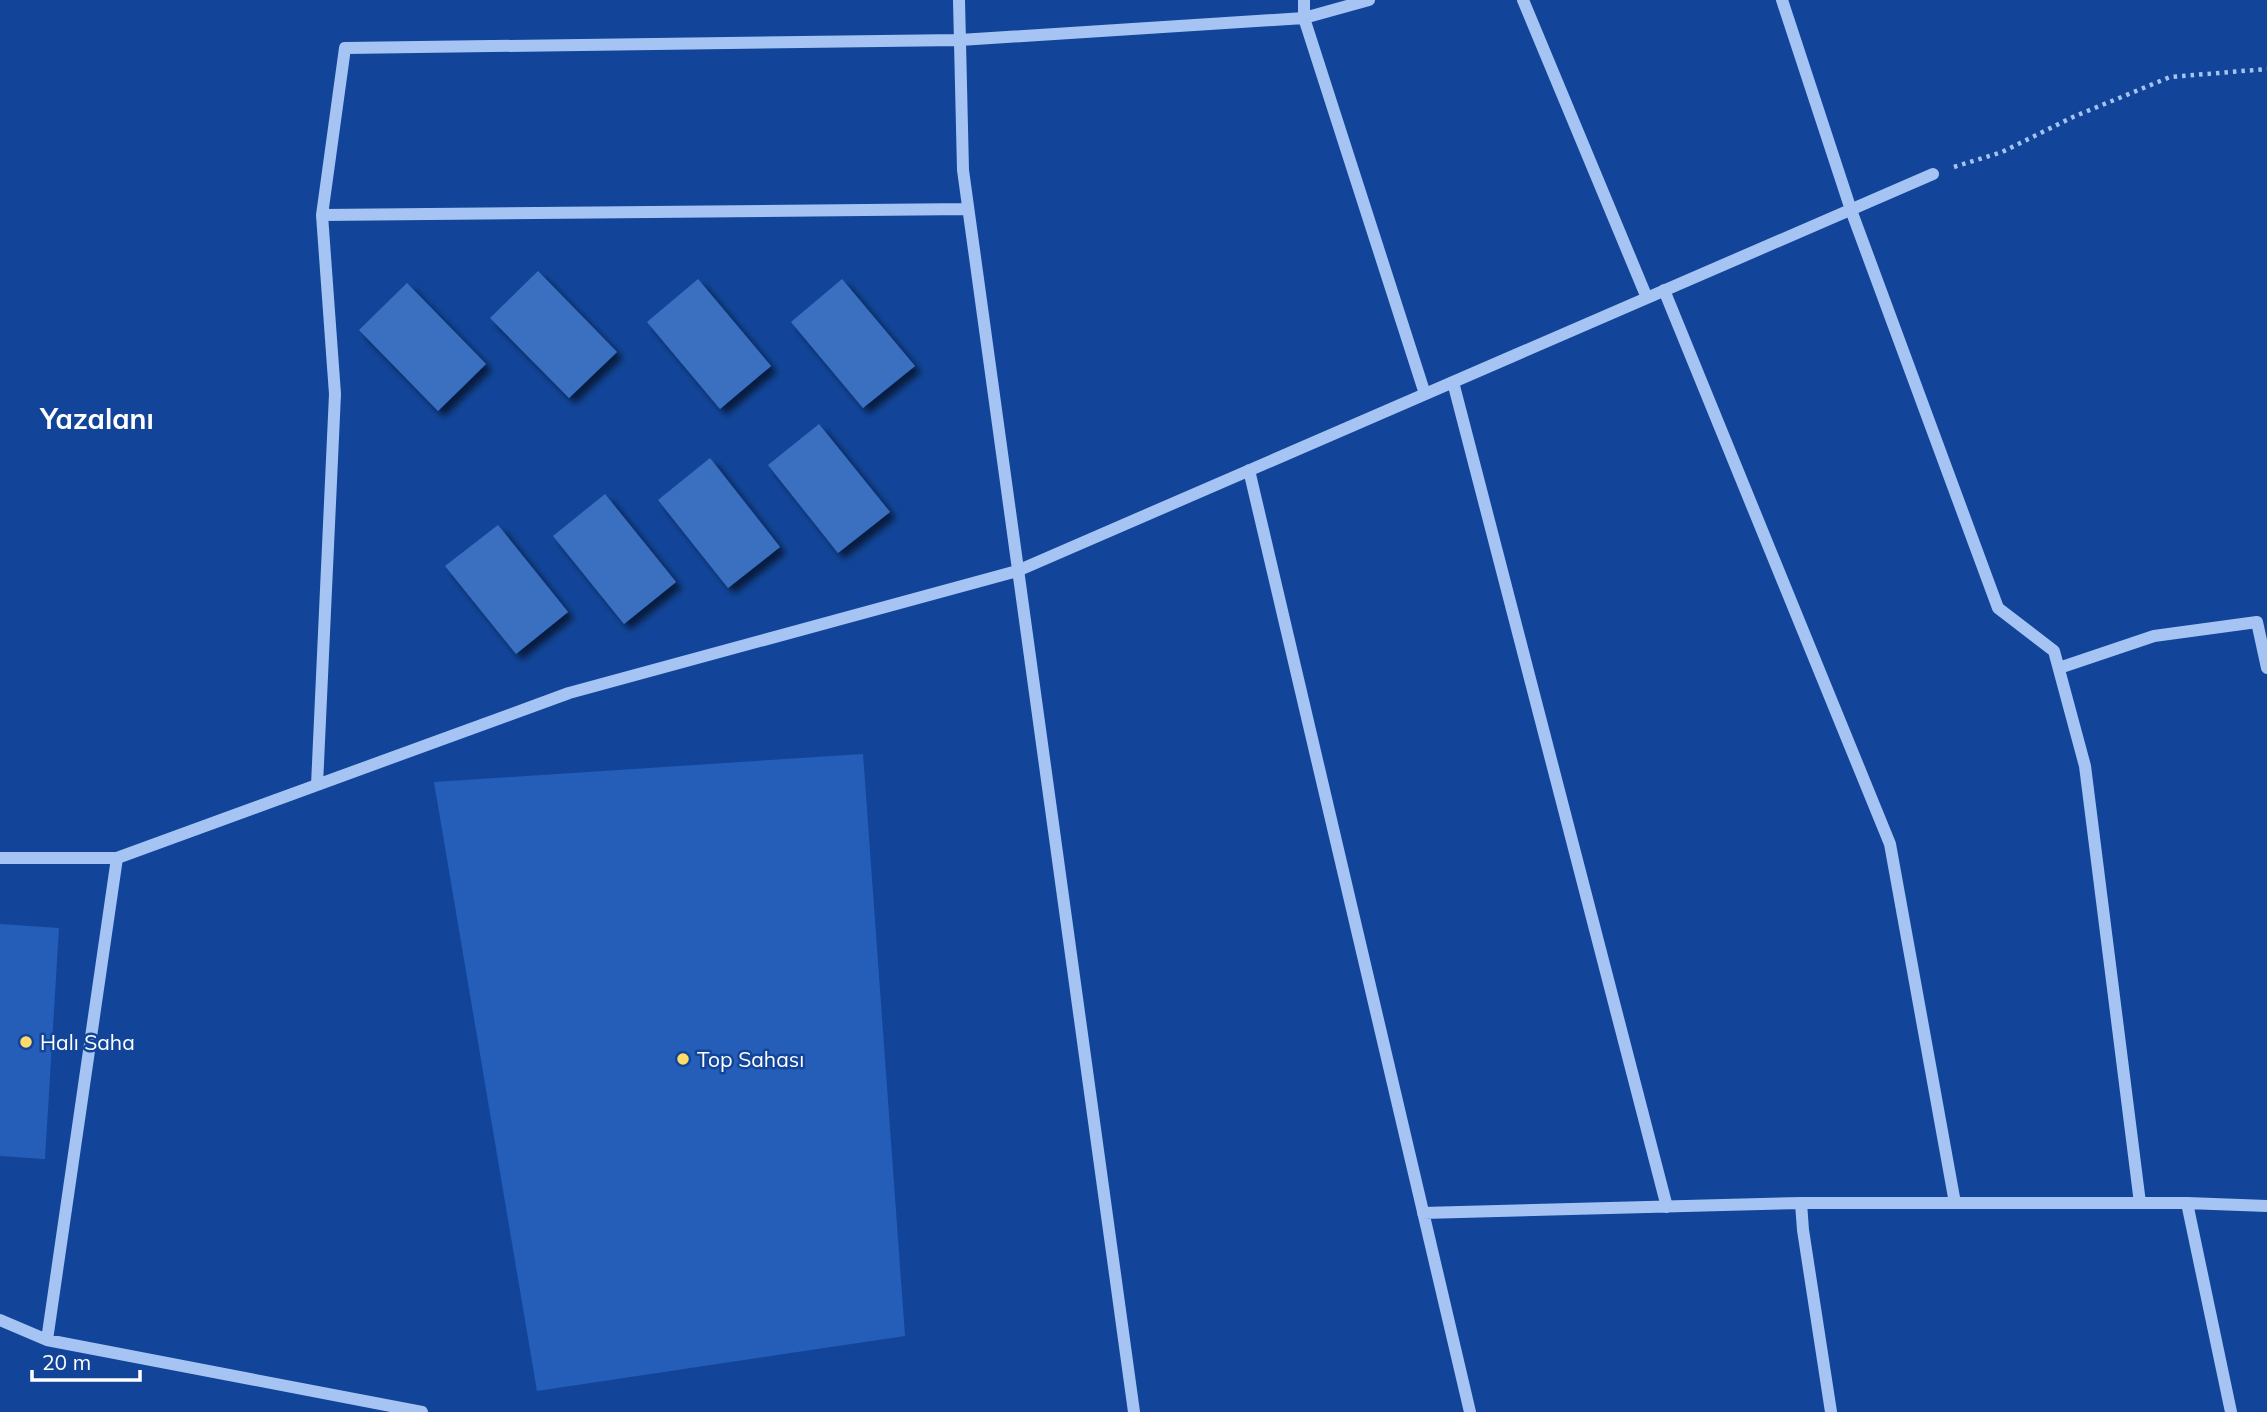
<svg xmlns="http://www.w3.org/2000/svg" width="2267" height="1412" viewBox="0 0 2267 1412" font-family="Mulish,sans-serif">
<defs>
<filter id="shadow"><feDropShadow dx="6" dy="6" stdDeviation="3.5" flood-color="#0009"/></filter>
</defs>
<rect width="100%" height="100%" fill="#124599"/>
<!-- green -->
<path fill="#255eb8" d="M863,754L905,1336L537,1391L434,782Z
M0,924L59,928L45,1159L0,1156Z"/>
<!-- building -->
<path fill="#3b6fc1" filter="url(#shadow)" d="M538,271L617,352L569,398L490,318Z
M698,279L771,366L720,409L647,322Z
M842,279L915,366L863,408L791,322Z
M407,283L486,364L438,411L359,330Z
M819,424L890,512L838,553L768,465Z
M710,458L780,547L728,588L658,500Z
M605,494L676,582L624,624L553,536Z
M498,525L568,612L516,654L445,566Z"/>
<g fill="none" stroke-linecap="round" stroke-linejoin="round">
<!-- path -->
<path stroke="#a5c4f3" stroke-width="4.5" stroke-dasharray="3.5 5" stroke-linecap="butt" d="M1954,167L2002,152L2073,117L2170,77L2267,69"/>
<!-- minor -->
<path stroke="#a5c4f3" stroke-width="12" d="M959,0L963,170L1134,1412
M1304,0V18L1369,0
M1523,0L1647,298
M1782,0L1851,210L1998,608L2054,651L2085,766L2140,1203
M322,215L345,48L960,40L1304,18L1425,394
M1664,290L1890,844L1955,1203
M1453,382L1667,1207
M1249,470L1470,1412
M2059,668L2154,636L2257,622L2267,668
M317,785L335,394L322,215L968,209
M0,858H117
M1801,1203H2187L2231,1412
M2187,1203L2267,1206
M1423,1213L1801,1203L1803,1230L1831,1412
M0,1320L47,1340L422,1412
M47,1340L117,858L569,693L1017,571L1933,174"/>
</g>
<!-- markers -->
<g fill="#ffdc68" stroke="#124599" stroke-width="2.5">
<circle cx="26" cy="1042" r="7"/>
<circle cx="683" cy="1059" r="7"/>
</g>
<g text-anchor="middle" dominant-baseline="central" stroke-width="5" stroke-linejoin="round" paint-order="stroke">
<!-- poi labels -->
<g font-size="21" fill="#fff" stroke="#124599" text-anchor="start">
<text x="40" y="1042">Halı Saha</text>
<text x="697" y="1059">Top Sahası</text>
</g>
<!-- district labels -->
<g font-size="28" font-weight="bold" fill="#fff" stroke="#124599">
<text x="97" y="418">Yazalanı</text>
</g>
</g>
<!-- scale -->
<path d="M32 1370v10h108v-10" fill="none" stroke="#ffffff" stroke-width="3.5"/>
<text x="42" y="1370" font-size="21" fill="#ffffff" stroke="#124599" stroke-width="5" paint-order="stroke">20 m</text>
</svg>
